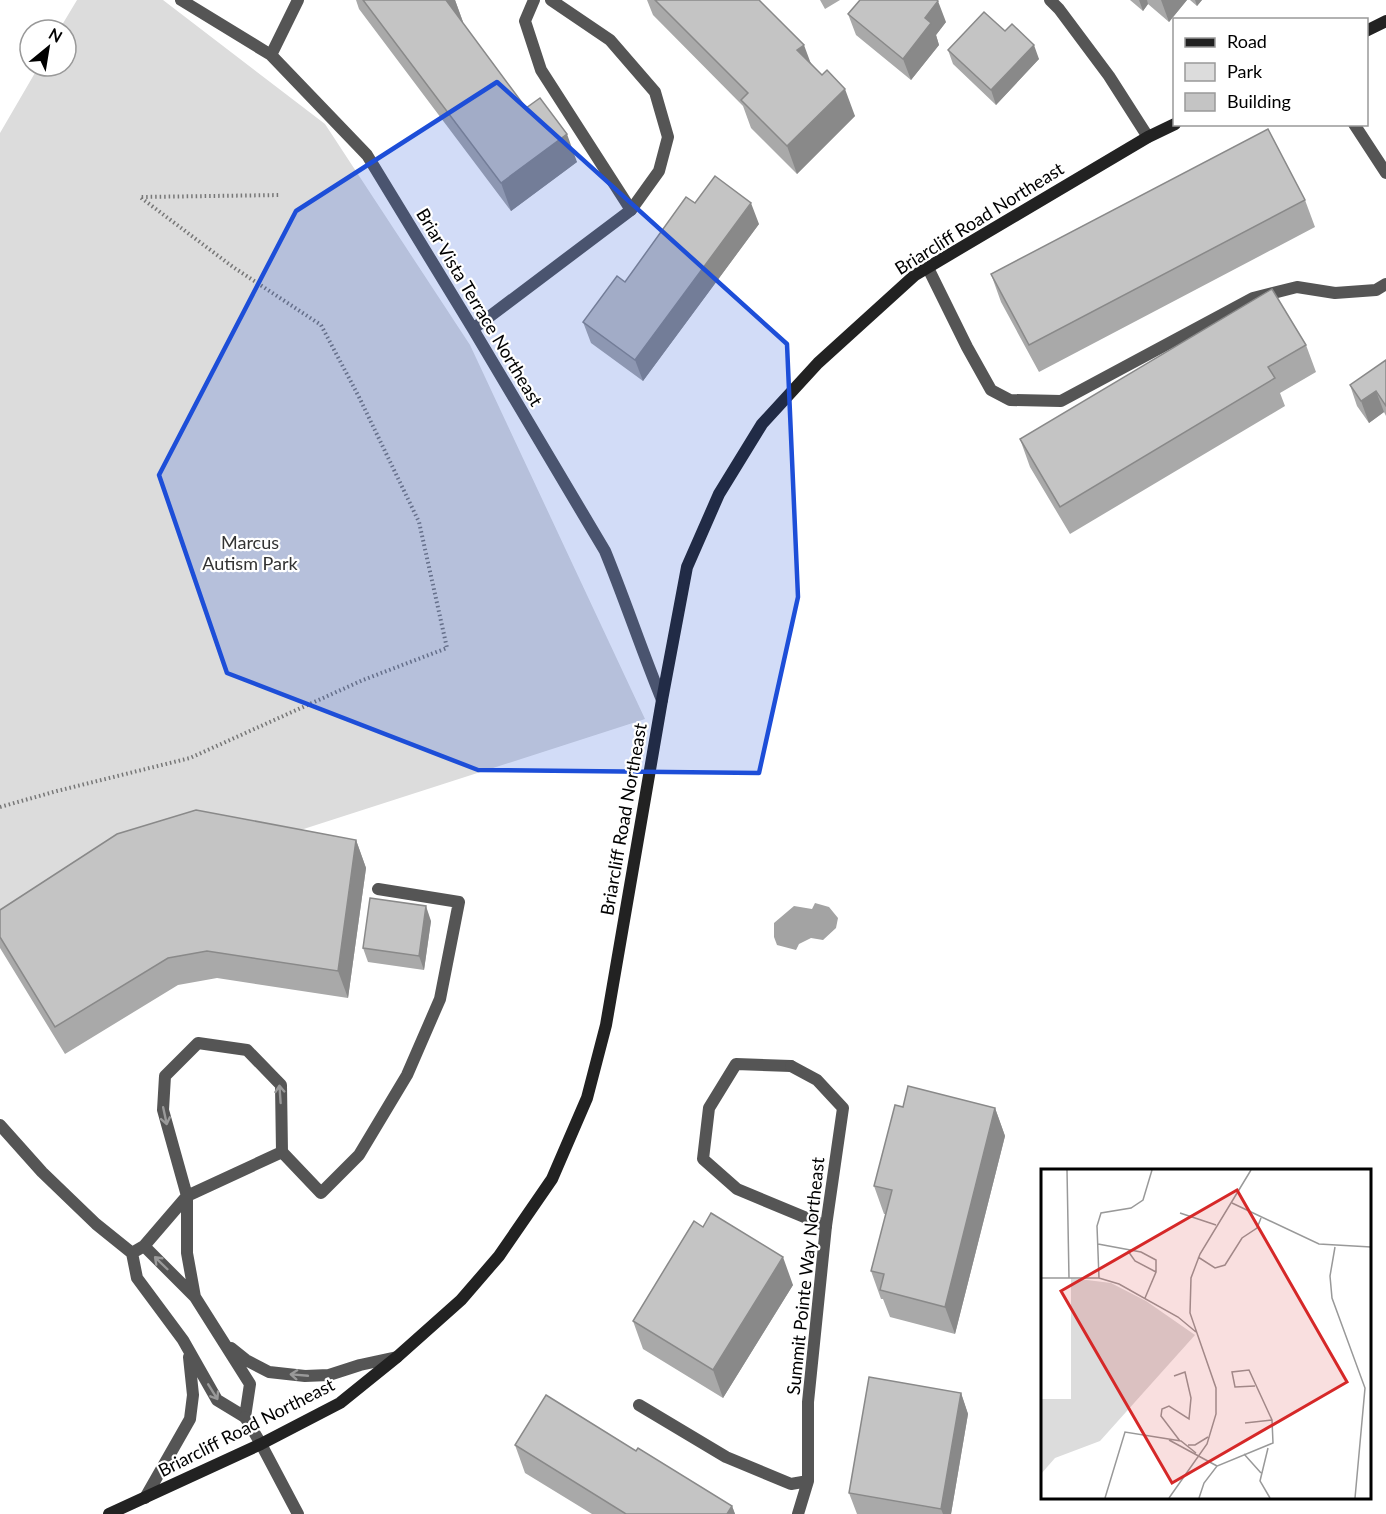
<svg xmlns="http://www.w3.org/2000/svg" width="1386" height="1514" viewBox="0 0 1386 1514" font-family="Lato,sans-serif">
<rect width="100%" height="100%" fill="#fff"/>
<!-- green -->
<path fill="#dcdcdc" d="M77,0H163L325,124L470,345L645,719L0,927V133L39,66H66V30H59Z"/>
<!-- water -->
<path fill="#a3a3a3" d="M815,903L829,907L838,918L836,928L823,940L811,938L799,944L796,950L777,945L774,937V923L794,906L812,909Z"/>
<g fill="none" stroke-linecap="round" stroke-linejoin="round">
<!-- path -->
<path stroke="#777" stroke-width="4" stroke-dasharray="1.5 3" stroke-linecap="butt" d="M0,807L57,791L190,758L363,680L447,648L419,522L359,397L321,325L233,267L140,197L281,195"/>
<!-- lane -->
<path stroke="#555" stroke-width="12" d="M534,0L525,21L541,70L631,210
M928,268L967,347L991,390L1010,400L1061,401L1253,298L1297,287L1335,293L1376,290L1386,284
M791,1066L736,1064L709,1108L703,1159L737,1189L826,1226
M0,1125L42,1172L96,1224L132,1253L137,1278L183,1340L217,1400L245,1417L250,1384L195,1297L144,1246L132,1253
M144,1246L187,1196L282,1152
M195,1297L187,1253V1196L163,1110L165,1076L198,1043L247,1050L281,1085L282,1152L321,1193L359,1155L407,1075L440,999L459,902L378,889
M231,1348L246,1360L269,1372L305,1376L329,1375L360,1365L397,1357
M145,1498L190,1419L193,1395L189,1357"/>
<!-- street -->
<path stroke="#555" stroke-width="12" d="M181,0L271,55L367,155L473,329L605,551C625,600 642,651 662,700
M1050,0L1059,9L1109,76L1148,137
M271,55L298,0
M1354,124L1386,173
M473,329L631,210L659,171L668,137L655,92L610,40L551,0
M791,1066L817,1080L843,1108L826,1226L808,1402V1481L798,1514
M639,1405L726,1457L791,1484L808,1481
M245,1417L261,1444L298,1514"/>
<!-- secondary -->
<path stroke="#222" stroke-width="12" d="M1366,31L1386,21
M109,1514L261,1444L340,1403L397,1357L461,1300L499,1256L552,1179L587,1098L606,1025L662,700L687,567L719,494L762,424L818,363L915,275L1148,137L1175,124"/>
</g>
<!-- wall -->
<path fill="#a9a9a9" d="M356,0H455L463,22H462L526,108L577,162L511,211L359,9Z
M647,0H759L855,116L797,174L751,128L743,106L653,15Z
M820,0H840L825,9Z
M1130,0H1187L1169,22L1148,4L1143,11Z
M1190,0H1202L1197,6Z
M848,14L946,22L936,35L939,45L911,80L856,35Z
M1005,31L1039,59L996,105L953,64L948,50Z
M1305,200L1315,227L1039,372L1001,302L991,274Z
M695,203L759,224L643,381L591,343L583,322L625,282Z
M1306,345L1316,372L1280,393L1285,406L1070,534L1030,467L1020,439Z
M1386,360V416L1384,412L1369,423L1357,406L1350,385Z
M356,840L366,868L348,998L217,978L178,985L65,1054L0,948V910Z
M431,921L424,970L368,962L363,948Z
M903,1107L995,1108L1005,1136L955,1334L890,1317L883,1299H881L871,1271L886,1214H884L874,1186Z
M703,1227L793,1285L723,1398L643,1349L633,1321Z
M961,1393L968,1414L951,1514H857L849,1493Z
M515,1445L636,1451L732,1506L735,1514H592L525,1473Z"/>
<!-- shaded-wall -->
<path fill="#898989" d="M446,0H455L463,22L455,27Z
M1139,0H1147L1148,4L1143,11Z
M1161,0H1187L1169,22Z
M1195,0H1202L1197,6Z
M938,1L946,22L936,35L939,45L911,80L903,59L925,18Z
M804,45L814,72L797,50Z
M1034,45L1039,59L996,105L991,90Z
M845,89L855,116L797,174L787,146Z
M567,134L577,162L511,211L501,183Z
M751,203L759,224L643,381L635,360Z
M1376,391L1384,412L1369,423L1361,401Z
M356,840L366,868L348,998L338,971Z
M426,906L431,921L424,970L419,956Z
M995,1108L1005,1136L955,1334L945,1307Z
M783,1257L793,1285L723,1398L713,1370Z
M961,1393L968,1414L951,1514H943L941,1509Z
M732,1506L735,1514H727Z"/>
<!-- building -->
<path fill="#c4c4c4" stroke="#898989" stroke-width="1.5" d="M363,0H446L526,108L540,98L567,134L501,183Z
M655,0H759L804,45L797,50L822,75L827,70L845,89L787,146L741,100L748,93Z
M860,0H937L938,1L925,18L931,23L903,59L848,14Z
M984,12L1005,31L1012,24L1034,45L991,90L948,50Z
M1268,129L1305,200L1029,345L991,274Z
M715,176L751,203L635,360L583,322L617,276L625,282L686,197L695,203Z
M1272,289L1306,345L1268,367L1275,378L1060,507L1020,439Z
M1386,360V406L1376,391L1361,401L1350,385Z
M196,810L356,840L338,971L207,951L168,958L55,1027L0,937V910L117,834Z
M370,898L426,906L419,956L363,948Z
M908,1086L995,1108L945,1307L880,1290L884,1274L871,1271L892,1190L874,1186L895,1105L903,1107Z
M711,1213L783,1257L713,1370L633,1321L694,1221L703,1227Z
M869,1377L961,1393L941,1509L849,1493Z
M546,1395L636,1451L638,1448L732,1506L727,1514H626L515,1445Z"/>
<!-- one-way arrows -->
<defs><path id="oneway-shaft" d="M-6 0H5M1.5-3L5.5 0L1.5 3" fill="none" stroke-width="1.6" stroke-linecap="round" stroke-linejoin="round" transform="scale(1.5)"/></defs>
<g stroke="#999">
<use href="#oneway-shaft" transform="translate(280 1094) rotate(-94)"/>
<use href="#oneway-shaft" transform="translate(165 1116) rotate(78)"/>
<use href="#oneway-shaft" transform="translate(161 1263) rotate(-136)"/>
<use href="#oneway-shaft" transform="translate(299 1375) rotate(-175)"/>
<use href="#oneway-shaft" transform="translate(213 1392) rotate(58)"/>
</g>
<!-- marked area -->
<path fill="#1d4ed8" fill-opacity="0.2" stroke="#1d4ed8" stroke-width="4.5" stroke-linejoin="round" d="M497,82L787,344L798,597L759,773L478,770L227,673L159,475L296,211Z"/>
<g text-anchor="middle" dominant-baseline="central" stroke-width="4.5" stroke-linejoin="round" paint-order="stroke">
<!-- street labels -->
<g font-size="18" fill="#000" stroke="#fff">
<text transform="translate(979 218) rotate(-32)">Briarcliff Road Northeast</text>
<text transform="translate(480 307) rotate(59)">Briar Vista Terrace Northeast</text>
<text transform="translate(623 819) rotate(-80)">Briarcliff Road Northeast</text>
<text transform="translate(805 1276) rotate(-84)">Summit Pointe Way Northeast</text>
<text transform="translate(246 1427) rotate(-27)">Briarcliff Road Northeast</text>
</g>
<!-- park labels -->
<g font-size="18" fill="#333" stroke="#fff">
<text x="250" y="542">Marcus<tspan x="250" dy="21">Autism Park</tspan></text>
</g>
</g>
<!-- overview -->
<g transform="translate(1041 1169)">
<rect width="330" height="330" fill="#fff"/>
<path d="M30,109L70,114L105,132L154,166L59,272L14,289L0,305V230H30Z" fill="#dcdcdc"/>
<path fill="none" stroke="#999" stroke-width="1.5" d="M26,1L28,109M191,34L278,75L330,78M139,44L175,56M57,75L100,83L115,91V103L104,129M294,78L289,107L291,129L324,219L314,329M87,82L94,92L115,103M157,88L174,99L184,96L201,69L216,59L220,49M0,109H58L78,115L137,148L155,163M58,109L56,57L60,44L90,39L102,31L111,1M133,207L144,203L150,229L148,250L128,237L121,240L120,247L139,272M204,254L231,251M128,271L176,297M147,276H154L167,268M227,279L219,312L229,329M203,285L220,304M64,329L84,263L140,272L155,284M128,329L166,275L175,245V219L149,144L150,109L159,85L210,1M158,329L163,314L176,297L232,274L231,251L208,201L191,203L194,218L214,217"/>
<path fill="#d62828" fill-opacity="0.15" stroke="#d62828" stroke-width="3" d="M196,21L306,213L131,314L20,122Z"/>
<rect width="330" height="330" fill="none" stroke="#000" stroke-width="3"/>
</g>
<!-- legend -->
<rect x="1173" y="18" width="195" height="108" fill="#ffffff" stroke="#999999" stroke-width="1.5"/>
<rect x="1185" y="38" width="30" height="9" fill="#222222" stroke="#999999" stroke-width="1.5"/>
<text x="1227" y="48" font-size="18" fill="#000000">Road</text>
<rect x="1185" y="63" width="30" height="18" fill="#dcdcdc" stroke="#999999" stroke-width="1.5"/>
<text x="1227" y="78" font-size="18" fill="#000000">Park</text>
<rect x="1185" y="93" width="30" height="18" fill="#c4c4c4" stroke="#999999" stroke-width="1.5"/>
<text x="1227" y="108" font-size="18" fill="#000000">Building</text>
<!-- north arrow -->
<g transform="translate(48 48) rotate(30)"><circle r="28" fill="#ffffff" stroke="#999999" stroke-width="1.5"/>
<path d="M0-4.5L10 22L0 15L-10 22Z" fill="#000000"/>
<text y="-9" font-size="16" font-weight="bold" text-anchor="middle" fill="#000000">N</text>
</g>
</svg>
